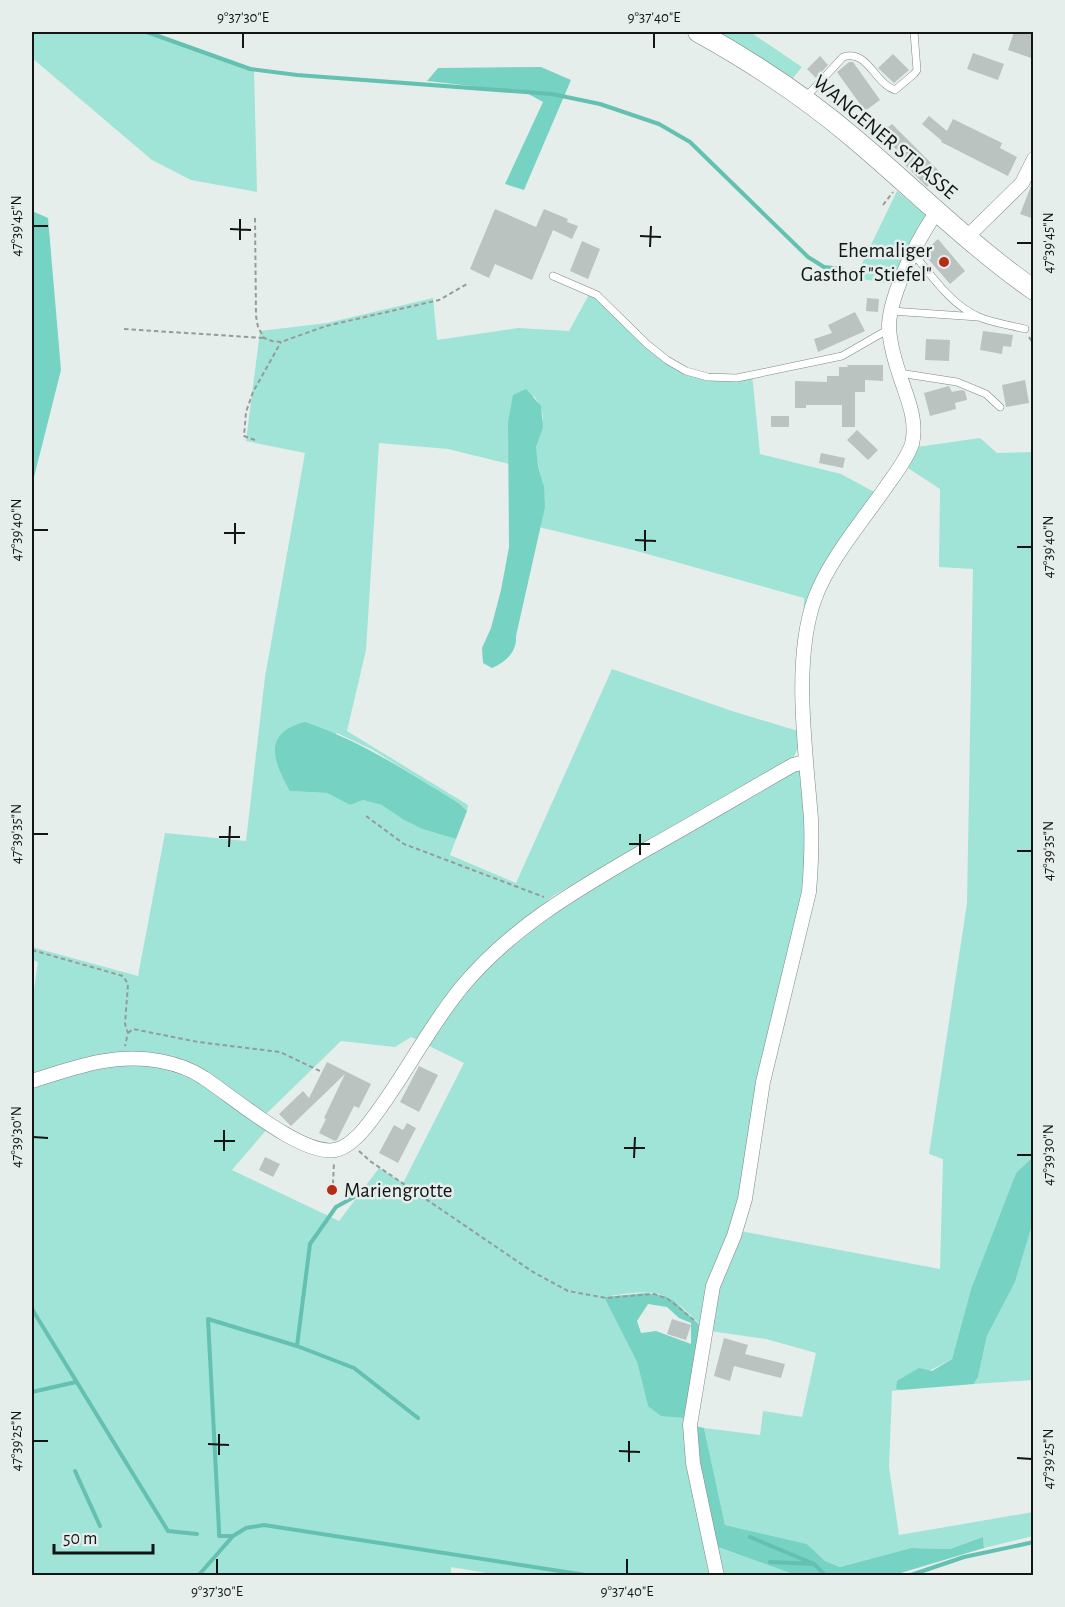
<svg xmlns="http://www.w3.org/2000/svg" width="1065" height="1607" viewBox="0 0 1065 1607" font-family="'Alegreya Sans',sans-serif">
<rect width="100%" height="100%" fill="#e6eeec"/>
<!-- green -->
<path fill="#9fe4d7" d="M32,32H151L254,68L257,192L191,180L152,160L32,58Z
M717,32H750L802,67L793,78Z
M897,191L934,222L899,285L855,278Z
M591,291C610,301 622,314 637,329C674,367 698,380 752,374L760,454L841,474L878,494L803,627L804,598L633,550L539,527C543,513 546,500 543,486C541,473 536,462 536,449C537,426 552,421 534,396L508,422L509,464L448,449L379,443L366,650L347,731L468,805L467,811L460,804L373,750L337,733L290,791L327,793L350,805L363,800L383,805L404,820L422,829L456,839L450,855L516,883L612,669L729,710L798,731L799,745L793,759L553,896L485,953L418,1040L411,1037L395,1047L341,1041L263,1117L267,1129L232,1170L339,1221L379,1168L403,1183L464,1063L425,1044L480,970L561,903L787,772L799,770L803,776L808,881L741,1205L730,1236L709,1333C696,1321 681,1303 665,1296C648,1289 622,1294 604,1297L637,1362L648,1406L687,1418L713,1575L504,1576L451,1567V1575H32V1078L33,1077L32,1004L38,962L32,960V947L138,976L165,833L246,841L265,677L305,453L246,441L260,331L327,323L433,298L437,340L518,328L569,331Z
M980,438L997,453L1033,452V1157L1016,1173L971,1289L952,1359L896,1388L901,1390L892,1391L889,1467L899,1535L1033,1512V1536L984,1548L983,1537L950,1549L911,1548L840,1567L825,1561L807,1544L725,1525L704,1428L760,1435L763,1411L802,1417L816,1353L766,1339L710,1331L714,1299L740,1231L940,1269L943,1159L929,1154L967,903L973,569L939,567L940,489L908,468L917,447Z
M1033,1222V1380L974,1384L978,1377L987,1336L1015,1282Z
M716,1547L799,1575H722Z"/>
<!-- forest -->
<path fill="#76d2c2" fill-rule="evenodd" d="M541,67L571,80L524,190L505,184L543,102L525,92L427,81L438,68Z
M32,211L48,218L61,370L32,485Z
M526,389L541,406L543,427L536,447L538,466L544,487L545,507L516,636C517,652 506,662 492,668L483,663L482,648L491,628L501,590L509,547L508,422L513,395Z
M305,722C361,741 410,773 460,804L467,811L456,839L422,829L404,820L382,805L363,800L350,805L327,793L290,791C273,761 262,733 305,722Z
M1033,1157V1222L1015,1282L987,1336L978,1377L974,1384L901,1390L896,1389L897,1381L919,1368L932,1371L952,1359L971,1289L1016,1173Z
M646,1293L665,1296L674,1301L703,1328L695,1426L704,1428L725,1525L807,1544L825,1561L840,1567L911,1548L950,1549L983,1537L984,1548L894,1575L799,1576L706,1543L687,1418L661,1416L648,1406L637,1362L604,1297ZM648,1304L667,1307L679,1318L691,1323V1344L656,1331L641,1333L637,1321Z"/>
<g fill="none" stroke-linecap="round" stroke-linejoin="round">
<!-- stream -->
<path stroke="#64c1b1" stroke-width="4" d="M147,32L250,69L297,75L552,94L600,104L659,124L690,142L808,257L824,267L842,269
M32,1309L168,1531L197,1534
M297,1346L310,1244L336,1207L354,1197
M32,1392L76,1382
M75,1471L100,1526
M233,1536H219V1530L208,1319L297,1346L354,1368L418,1418
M750,1537L814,1564
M770,1562L814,1564L826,1576
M198,1576L233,1536L246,1528L264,1525L592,1576
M908,1576L964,1557L1034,1542"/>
</g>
<!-- building -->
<path fill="#bbc3c1" d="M1014,32H1034V59L1008,50Z
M973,53L1004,64L998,80L967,69Z
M893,54L909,70L894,83L878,68Z
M820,56L828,65L816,78L807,69Z
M849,62H853L880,100L865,111L837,72Z
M929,116L947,131L953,119L1002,143L1000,148L1017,157L1008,176L941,142L942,141L922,124Z
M892,124L941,173L927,187L903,163L905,161L882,132Z
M1033,181H1034V219L1020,214Z
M495,209L536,227L544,209L568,219L567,222L578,226L572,239L553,230L532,280L495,264L489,278L470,269Z
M938,239L965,271L950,284L923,253Z
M582,241L600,249L588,279L570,271Z
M867,298L879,299L878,312L866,311Z
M855,312L865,331L818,352L814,339L832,333L828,325Z
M983,331L1013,335L1011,347L1003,346L1002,354L980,350Z
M926,339L950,340L949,361L925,360Z
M847,365H883V381L865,380V392H855V427H842V405H806V408H795V381L827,382V376H839V367H848Z
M1025,380L1029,403L1006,407L1002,385Z
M949,386L952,392L961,390L965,391L967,400L955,403L956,409L930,416L924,393Z
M771,416H789V427H771Z
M857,430L878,450L868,460L847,440Z
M821,453L845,458L843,468L819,463Z
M327,1062L371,1084L359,1108L354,1106L337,1140L335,1141L319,1133L326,1119L324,1118L345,1074L291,1126L279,1114L303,1091L309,1098Z
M419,1066L438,1075L419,1112L400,1102Z
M407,1123L416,1128L398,1163L379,1153L394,1125L403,1130Z
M265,1157L280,1164L273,1177L259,1170Z
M672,1319L691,1325L686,1340L667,1334Z
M724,1338L748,1345L745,1354L785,1364L781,1378L734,1366L730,1381L714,1376Z"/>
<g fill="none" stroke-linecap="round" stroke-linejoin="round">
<defs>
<path id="lane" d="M806,97L843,57C868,49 874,83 895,90L914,74L917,70L914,32
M913,253C932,276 951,305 979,317C993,323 1010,325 1025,329
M553,276L597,295L647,344L667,360L686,371L708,377L737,378L842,356L889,329
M891,311L978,317
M899,373L957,382L986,394L1000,407"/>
<path id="street" d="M967,237L1022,183L1034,159
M32,1081C73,1068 116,1052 160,1061C176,1064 191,1069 204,1078C232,1096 301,1156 335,1150C346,1148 358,1137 365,1128C401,1084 425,1032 461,988C511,927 578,889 645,850C695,822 744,793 793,765L805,762
M717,1576L693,1463L690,1425L713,1286L734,1236L745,1199L763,1082L809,892C811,868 812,843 811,819C806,753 792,660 815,598C829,560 863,520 886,487C895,474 907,459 912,444C918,419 906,396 899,373C894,358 889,340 889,324C891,293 918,237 937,212"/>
<path id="secondary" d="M698,32C754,63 807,98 856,140C915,190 970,245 1034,290"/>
</defs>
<!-- lane casing -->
<use href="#lane" stroke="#7f8685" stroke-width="8"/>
<!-- street casing -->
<use href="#street" stroke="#7f8685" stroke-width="15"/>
<!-- secondary casing -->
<use href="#secondary" stroke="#7f8685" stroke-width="21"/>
<!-- path -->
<path stroke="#969b9a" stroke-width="2" stroke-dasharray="4.5 3" stroke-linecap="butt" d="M883,205L893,192
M255,218L256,316L258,327L264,338L272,341L281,342L326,326L439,300L467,284
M124,329L264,338
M1029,337L1034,345
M255,440L244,436L246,412L253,392L281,342
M366,816L404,844L544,897
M32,950L123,976L128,984L125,1024L128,1033L125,1046
M128,1033L133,1029L198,1042L280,1052L320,1071
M359,1151L370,1161L533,1272L568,1291L606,1298L654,1294L668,1299L694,1320
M333,1184L334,1162"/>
<!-- lane -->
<use href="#lane" stroke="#fff" stroke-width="7"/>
<!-- street -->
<use href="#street" stroke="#fff" stroke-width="14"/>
<!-- secondary -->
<use href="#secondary" stroke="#fff" stroke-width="20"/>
</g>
<!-- ticks -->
<path fill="none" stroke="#131515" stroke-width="2" d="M243,48V33M654,48V33M33,226H48M230,229L251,230M640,236L661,237M240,240V219M1017,243H1032M650,247L651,226M33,530H48M224,533H245M635,540L656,541M235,544V523M1017,547H1032M645,551V530M33,834H48M219,837H240M629,844H650M229,847L230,826M1017,851H1032M640,855V834M33,1137L48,1138M214,1141H235M624,1148H645M224,1151V1130M1017,1155H1032M634,1158L635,1137M33,1441H48M208,1444L229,1445M619,1451L640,1452M219,1455V1434M1017,1458L1032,1459M629,1462V1441M217,1574V1559M627,1574V1559"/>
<!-- markers -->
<g fill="#b72b15" stroke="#e6eeec" stroke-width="2">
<circle cx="944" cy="262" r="6"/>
<circle cx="332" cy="1190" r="6"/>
</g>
<g text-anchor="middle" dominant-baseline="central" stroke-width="5" stroke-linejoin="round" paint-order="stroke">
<!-- street labels -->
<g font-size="21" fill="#131515" stroke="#e6eeec">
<text transform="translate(885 137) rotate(40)">WANGENER STRASSE</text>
</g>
<!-- poi labels -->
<g font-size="21" fill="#131515" stroke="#e6eeec" text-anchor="end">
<text x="932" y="250">Ehemaliger<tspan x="932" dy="24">Gasthof "Stiefel"</tspan></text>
<text x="344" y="1190" text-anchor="start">Mariengrotte</text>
</g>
</g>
<!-- border -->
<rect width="1065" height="1607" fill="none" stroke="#e6eeec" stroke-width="66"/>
<!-- scale -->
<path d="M54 1544v9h99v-9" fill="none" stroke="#131515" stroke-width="3"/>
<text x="63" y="1544" font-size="18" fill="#131515" stroke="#e6eeec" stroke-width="4.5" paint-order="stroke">50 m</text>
<rect x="33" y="33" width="999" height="1541" fill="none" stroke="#131515" stroke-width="2"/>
<g font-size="15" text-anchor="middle" fill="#131515">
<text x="243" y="22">9°37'30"E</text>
<text x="654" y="22">9°37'40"E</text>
<text transform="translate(16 226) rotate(-90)" y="5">47°39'45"N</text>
<text transform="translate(1048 243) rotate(-90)" y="5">47°39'45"N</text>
<text transform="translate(16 530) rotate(-90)" y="5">47°39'40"N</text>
<text transform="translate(1048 547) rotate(-90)" y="5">47°39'40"N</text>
<text transform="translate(16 834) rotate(-90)" y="5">47°39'35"N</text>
<text transform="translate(1048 851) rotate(-90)" y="5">47°39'35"N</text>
<text transform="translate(16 1137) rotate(-90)" y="5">47°39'30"N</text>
<text transform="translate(1048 1155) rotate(-90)" y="5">47°39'30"N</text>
<text transform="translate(16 1441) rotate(-90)" y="5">47°39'25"N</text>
<text transform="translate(1048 1459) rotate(-90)" y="5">47°39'25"N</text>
<text x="217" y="1596">9°37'30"E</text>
<text x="627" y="1596">9°37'40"E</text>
</g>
</svg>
